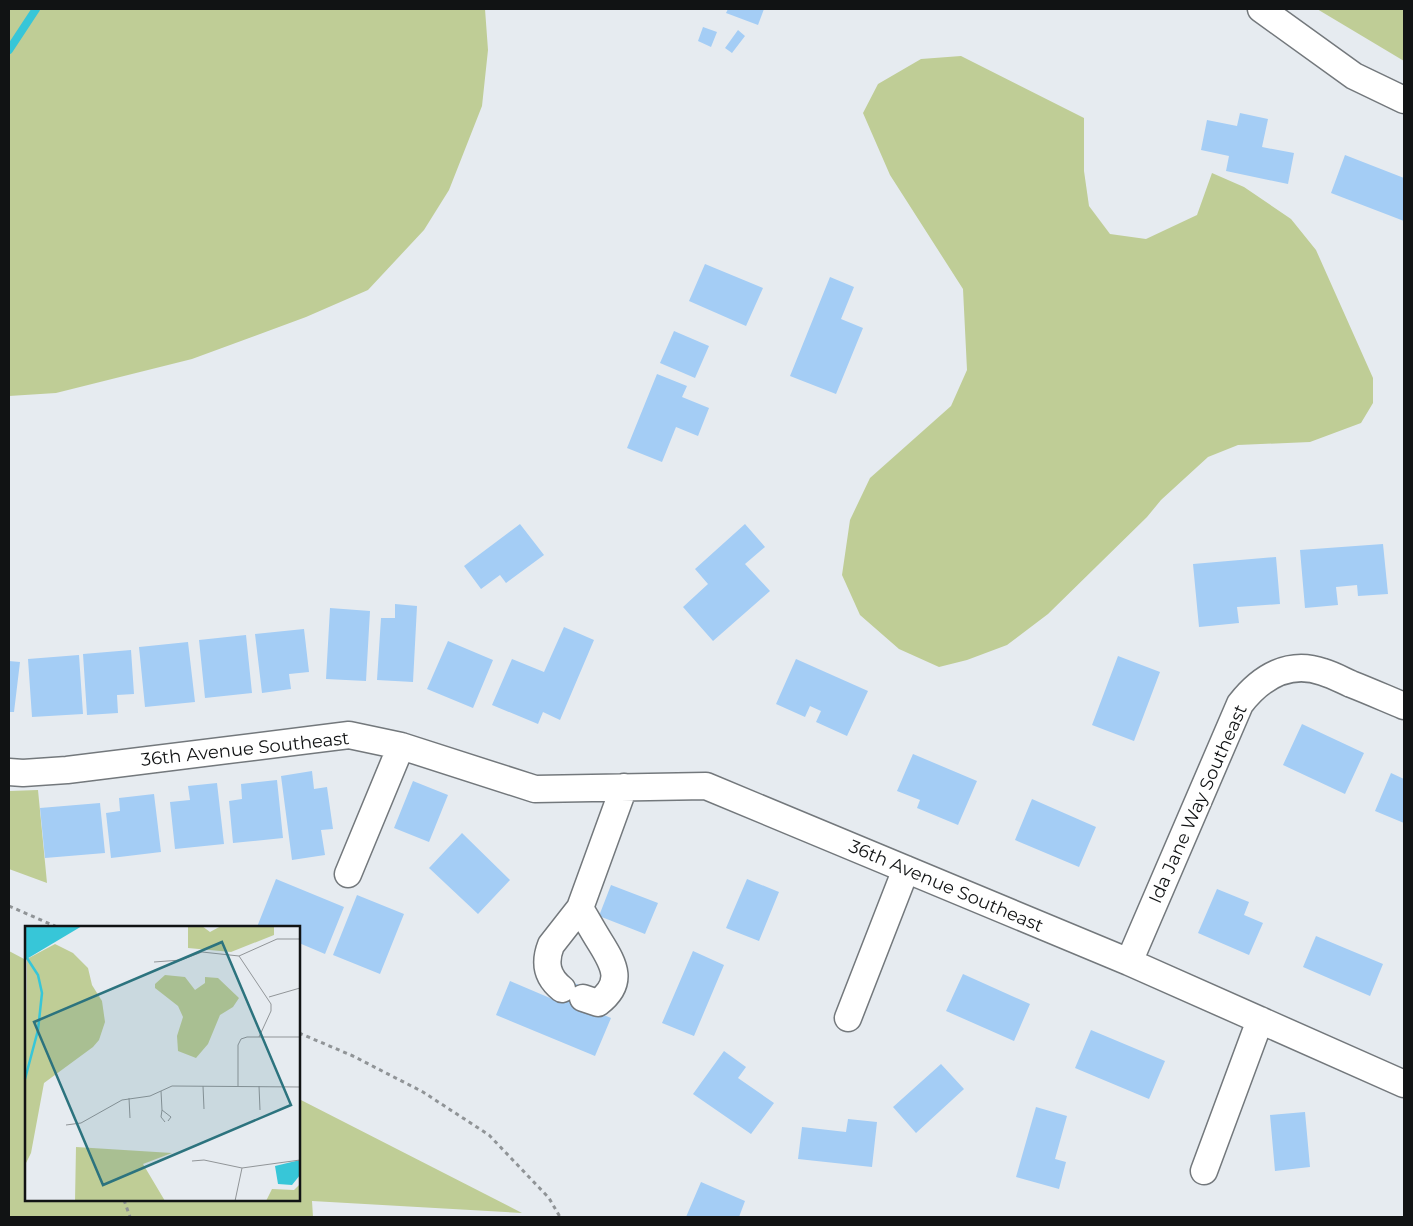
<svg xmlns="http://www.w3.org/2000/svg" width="1413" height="1226" viewBox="0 0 1413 1226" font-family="Montserrat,sans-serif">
<rect width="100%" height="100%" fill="#e6ebf0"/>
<!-- green -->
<path fill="#bfcd96" d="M9,9H485L488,50L482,106L449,190L424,230L368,290L306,317L192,359L56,393L9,396Z
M1317,9H1404V61Z
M961,56L1084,118V171L1089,206L1110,234L1146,239L1197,215L1212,173L1244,187L1291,219L1316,250L1373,378V403L1361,423L1310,442L1238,445L1208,457L1161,500L1147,517L1048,614L1007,645L967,660L939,667L899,649L860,615L842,575L850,520L870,478L951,406L967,370L963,289L890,175L863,113L878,84L921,59Z
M38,790L47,883L9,869V791Z
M9,951L26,960V1200H299V1099L522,1213L312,1201L313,1217H9Z"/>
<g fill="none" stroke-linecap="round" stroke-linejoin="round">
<!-- stream -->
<path stroke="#37c6d8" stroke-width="8" d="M9,50L36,9"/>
</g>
<!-- building -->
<path fill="#a4cdf5" d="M728,9H764L758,25L726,13Z
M703,27L717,32L711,47L698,41Z
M738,30L745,36L732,53L725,48Z
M1240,113L1268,119L1262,147L1294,153L1288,184L1226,171L1229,156L1201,150L1207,120L1237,126Z
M1345,155L1404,178V221L1331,193Z
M705,264L763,288L746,326L689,301Z
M830,277L854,287L841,319L863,328L836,394L790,376Z
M674,331L709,346L695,378L660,363Z
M657,374L687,386L682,397L709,408L698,436L676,427L662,462L627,448Z
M520,524L544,555L506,583L500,575L481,589L464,566Z
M745,524L765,547L745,564L770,591L713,641L683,607L708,584L695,569Z
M1383,544L1388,594L1358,596L1357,585L1336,587L1338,605L1305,608L1300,550Z
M1276,557L1280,604L1237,607L1239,623L1199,627L1193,564Z
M395,604L417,606L413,682L377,680L381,618H395Z
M330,608L370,611L366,681L326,679Z
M564,627L594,640L560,720L543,712L538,724L492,705L512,659L544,672Z
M304,629L309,672L289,674L291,689L262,693L255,634Z
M246,635L252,693L205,698L199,640Z
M448,641L493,660L473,708L427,689Z
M188,642L195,702L145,707L139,647Z
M131,650L134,694L117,695L118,713L87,715L83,654Z
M79,655L83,714L32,717L28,659Z
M1118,656L1160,672L1134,741L1092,725Z
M796,659L868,691L847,736L816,722L821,711L810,706L805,717L776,704Z
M9,661L20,662L14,712H9Z
M1302,724L1364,753L1345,794L1283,765Z
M913,754L977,781L958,825L917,808L920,800L897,791Z
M312,771L314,789L327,787L333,829L321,830L325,855L292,860L281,776Z
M1391,773L1404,779V823L1375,811Z
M277,780L283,838L233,843L229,801L242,799L241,784Z
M413,781L448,795L429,842L394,828Z
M217,783L224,844L175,849L170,802L190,800L188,786Z
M154,794L161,852L111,858L106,813L120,811L119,798Z
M1032,799L1096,827L1079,867L1015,840Z
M100,803L105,853L45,858L40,808Z
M462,833L510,880L478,914L429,868Z
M276,879L344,907L325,954L299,943V927H257Z
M747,879L779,892L759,941L726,928Z
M611,885L658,903L645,934L599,916Z
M1217,889L1249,902L1244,915L1263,923L1249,955L1198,933Z
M357,895L404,914L380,974L333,955Z
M1316,936L1383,964L1370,996L1303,967Z
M693,951L724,965L694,1036L662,1023Z
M963,974L1030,1004L1014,1041L946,1011Z
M566,980L587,988L580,1005L611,1018L595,1056L496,1015L510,981L557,1001Z
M1091,1030L1165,1061L1149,1099L1075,1068Z
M724,1051L746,1067L738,1078L774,1103L751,1134L693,1094Z
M941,1064L964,1089L916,1133L893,1107Z
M1036,1107L1067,1116L1055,1159L1066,1162L1059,1189L1016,1177Z
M1305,1112L1310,1167L1275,1171L1270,1115Z
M848,1119L877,1122L872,1167L798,1159L802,1127L846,1132Z
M701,1182L745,1201L739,1217H686Z"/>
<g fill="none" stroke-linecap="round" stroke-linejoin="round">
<defs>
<path id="minor" d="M1261,9L1354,76L1404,100
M9,772L23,773L67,770L349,735L401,746L535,789L706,786L1129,962L1404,1084
M348,874L401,746
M580,908L624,787
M1129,962L1240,704C1261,677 1289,660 1323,672C1333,675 1342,680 1351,684C1369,691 1387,699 1404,706
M562,989C547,977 544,963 551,945L580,908C587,920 593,931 600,942C615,966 624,983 598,1003L583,998
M848,1018L906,869
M1204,1171L1260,1020"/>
</defs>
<!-- minor casing -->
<use href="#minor" stroke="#73787c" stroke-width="29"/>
<!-- path -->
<path stroke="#909497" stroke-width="3" stroke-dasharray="4 4" stroke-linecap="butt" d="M9,906L57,927
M299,1033L353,1056L423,1092L489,1135L549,1198L560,1217
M124,1200L130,1217"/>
<!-- minor -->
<use href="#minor" stroke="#fff" stroke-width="26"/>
</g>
<g text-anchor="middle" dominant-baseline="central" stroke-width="5" stroke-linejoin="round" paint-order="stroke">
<!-- street labels -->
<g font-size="18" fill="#111314" stroke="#fff">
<text transform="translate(245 749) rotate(-6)">36th Avenue Southeast</text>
<text transform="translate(1198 804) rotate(-66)">Ida Jane Way Southeast</text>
<text transform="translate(946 886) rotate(23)">36th Avenue Southeast</text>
</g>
</g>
<!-- overview -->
<g transform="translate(25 926)">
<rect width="275" height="275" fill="#e6ebf0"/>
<path d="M163,0H177L185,6L196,0H249V9L206,26L163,22ZM30,18L48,27L63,42L67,59L77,75L80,96L74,114L68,121L19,157L6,227L0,239L2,33ZM140,49L160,51L170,64L180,57V51L193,52L214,72L208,81L195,89L183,118L171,132L153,125L152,110L158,91L153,80L130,62V58ZM51,221L147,227L118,238L140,275H50ZM275,258V275H241L247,263L269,264Z" fill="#bfcd96"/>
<path d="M0,0H57L0,34ZM275,234V249L267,259L253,258L250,240Z" fill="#37c6d8"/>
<path fill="none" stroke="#37c6d8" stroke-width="2.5" d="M0,29L13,49L17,67L13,104L0,153"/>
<path fill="none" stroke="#919598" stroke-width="1" d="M214,30L246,78V85L234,111M129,36L156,34L177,26L214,30L252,13H275M244,71L275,62M178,160L179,183M213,160V119L216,113L222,111H275M234,160L235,184M136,165L137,184M104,172L105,192M140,196L136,191L137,184L146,191L143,195M41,199L56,197L97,174L125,170L147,160L275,161M167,235L179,234L217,242L275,234M210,275L217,242"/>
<path fill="#2c737e" fill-opacity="0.15" stroke="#2c737e" stroke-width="2.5" d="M197,16L266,179L78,259L9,96Z"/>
<rect width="275" height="275" fill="none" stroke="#111314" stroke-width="2.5"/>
</g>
<!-- border -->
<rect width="1413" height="1226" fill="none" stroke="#111314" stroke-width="20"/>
</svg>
